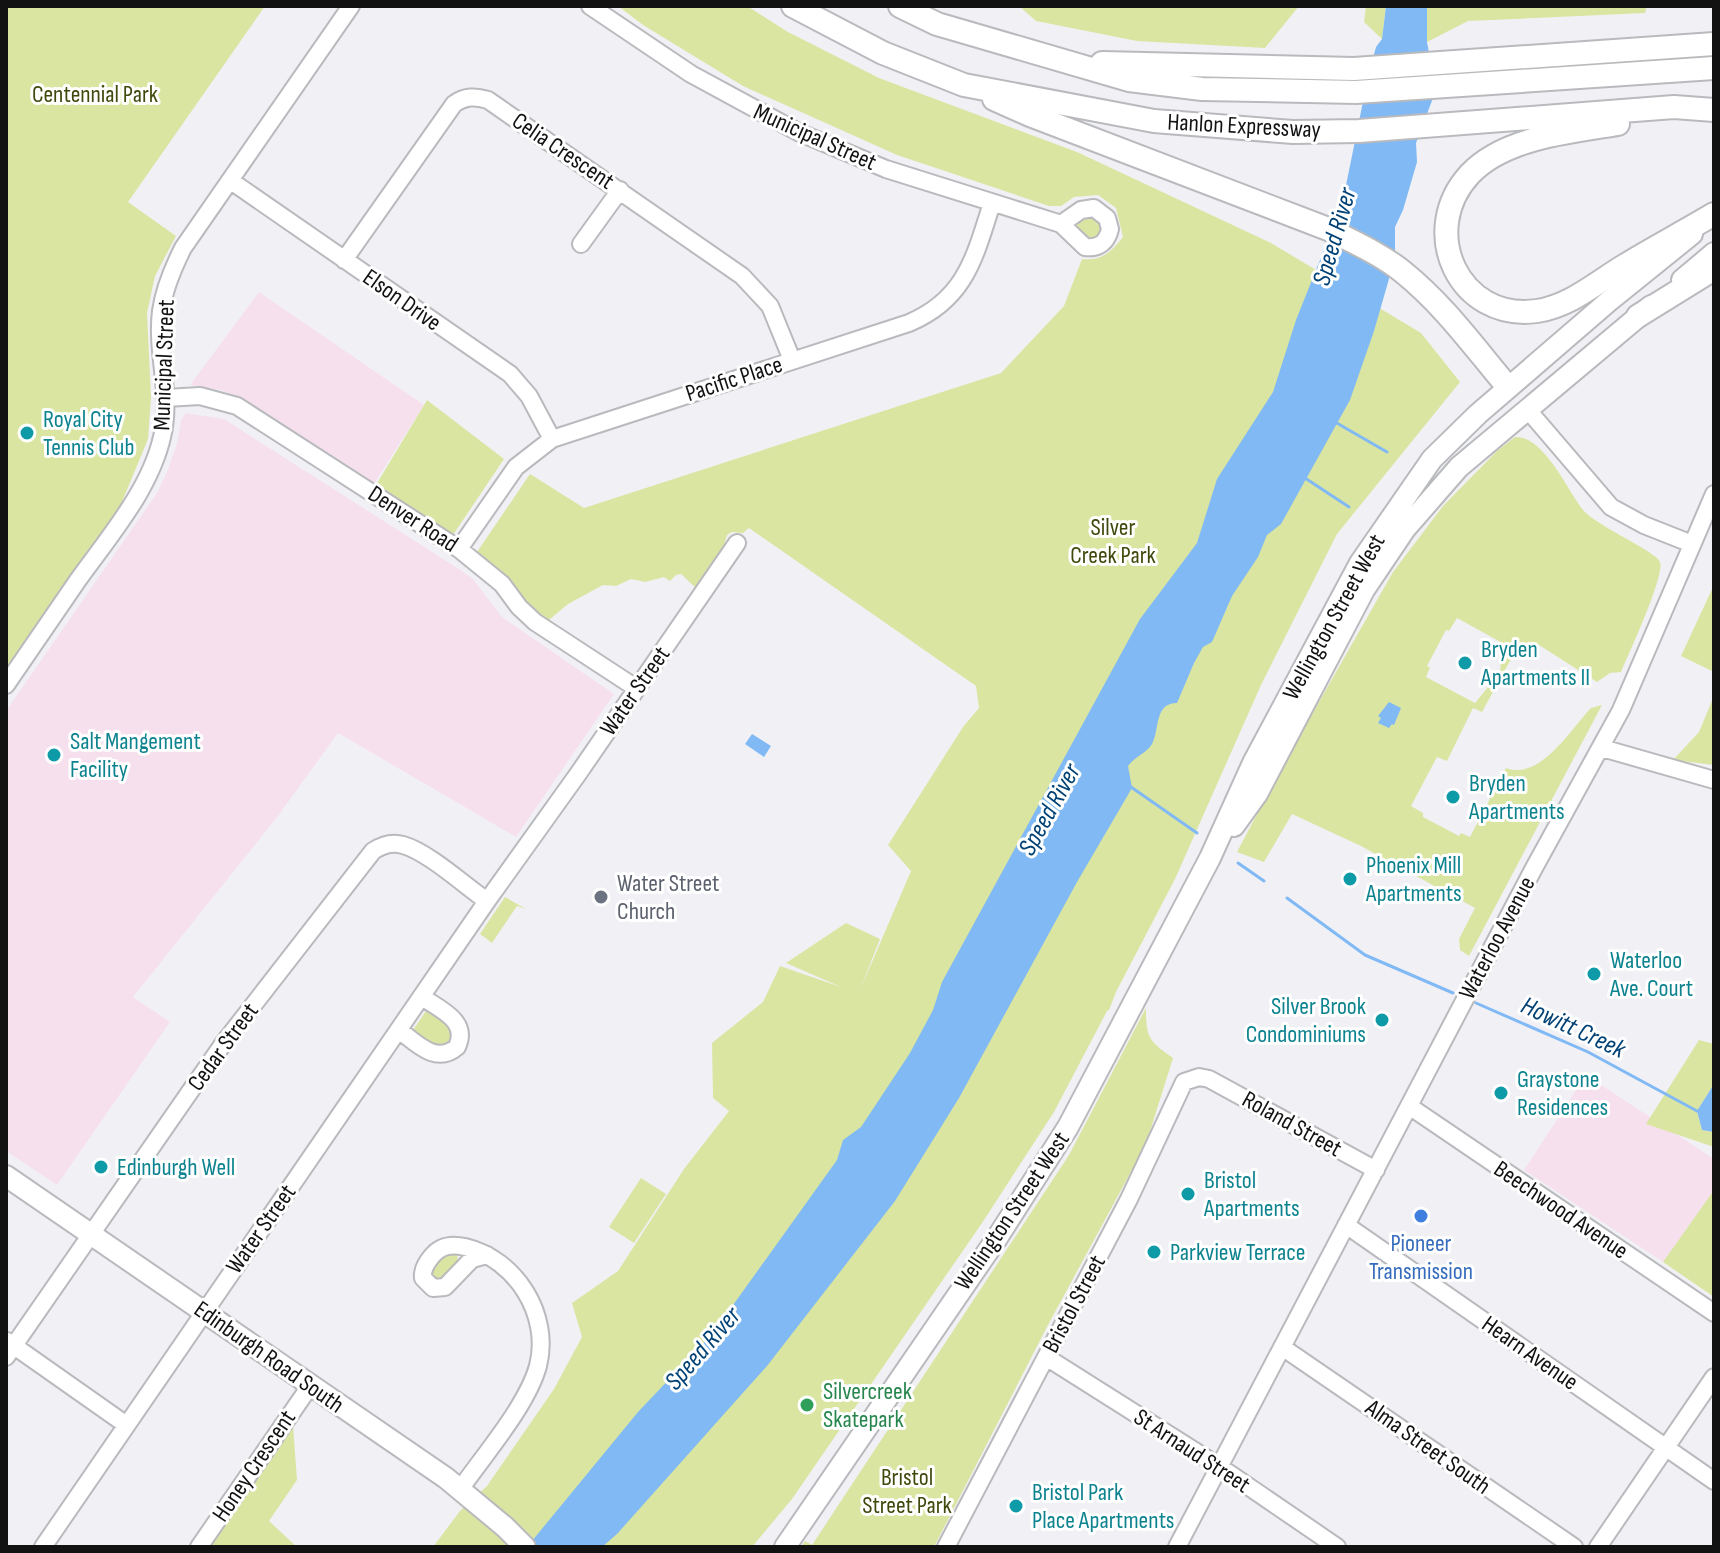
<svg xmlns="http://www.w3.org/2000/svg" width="1720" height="1553" viewBox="0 0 1720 1553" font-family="'Sofia Sans Condensed',sans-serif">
<rect width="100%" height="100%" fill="#f1f1f5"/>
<!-- industrial -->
<path fill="#f7e0ee" d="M259,292L424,405L374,484L241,398L221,390L190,385Z
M186,413L224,419L462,571L473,579L502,617L614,694L516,837L338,733L278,816L133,997L170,1022L57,1185L6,1151V711L157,493L167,472L177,444L181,420Z
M1586,1075L1714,1159V1190L1663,1262L1524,1170Z"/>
<!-- green -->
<path fill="#dae5a2" d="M6,6H265L128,202L176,236L155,276L147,313L151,397L148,439L98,560L6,680Z
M618,6H747L788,32L879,78L1077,152L1271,243L1421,333L1460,382L1337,534L1261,685L1175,879L1116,992L1109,1010L1107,1011L1054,1112L982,1223L792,1499L752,1547H433L460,1511L487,1486L554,1389L582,1337L572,1303L618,1271L684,1169L729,1111L713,1098L712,1043L763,1002L780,966L841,987L786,963L846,923L880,939L860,990L911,871L888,845L963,727L979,708L976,686L749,528L743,533L732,532L727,535L722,553L696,588L681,574L676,575L670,581L664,577L645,582L631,579L616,586L603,585L568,604L549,620L530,606L501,571L477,552L530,474L584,508L1001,373L1064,306L1082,259C1102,261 1111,252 1123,237L1116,208L1098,195L1074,197L1061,206H1049L897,155L743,86L643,25Z
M1019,6H1299L1265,48L1137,41L1036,21Z
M1366,6H1386L1382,39L1364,22Z
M1427,6H1647L1645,13L1468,21L1427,42Z
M1092,216L1101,222L1103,231L1097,238L1091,240L1075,226L1085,218Z
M427,400L504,459L453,535L376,485Z
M1515,437C1544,435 1568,492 1584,511C1599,527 1657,552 1660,562C1665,576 1628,655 1621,672L1610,673L1597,682L1539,645C1517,641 1509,663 1500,680L1501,653L1506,645L1457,618L1449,631L1446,630L1427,666L1430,668L1426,677L1475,703L1488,687L1494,690L1482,712L1473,708L1447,761L1437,757L1411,806L1423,813V817L1459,836L1461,833L1470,837L1506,768C1540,781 1571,729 1591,708L1602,705L1469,956L1460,950L1459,939L1475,908L1361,846L1292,814L1264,862L1237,852L1283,765L1393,572L1443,506L1497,451Z
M1714,585V672L1681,656Z
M1714,696V765L1673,760L1699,732Z
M505,897L526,909L517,906L492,943L480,934Z
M1146,1008C1146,1038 1149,1041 1173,1058L1146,1144L1048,1325L934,1547H801L805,1541L812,1545L1069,1155Z
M426,1011C438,1016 452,1024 452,1039L445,1046L433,1045L413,1030Z
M1699,1040L1714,1044V1084L1697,1111L1702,1130L1714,1132V1147L1646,1124Z
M641,1178L666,1194L634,1243L609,1227Z
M1714,1190V1297L1663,1262Z
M452,1254H457L458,1261L445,1279L437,1281L433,1278L431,1271L441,1258Z
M292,1412L297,1480L269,1521L297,1547H193Z"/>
<!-- water -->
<path fill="#80b9f4" d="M1386,6H1427V42L1436,90L1416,143L1417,162L1403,210L1395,227V258L1374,331L1350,400L1281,524L1267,535L1258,557L1232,596L1212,642L1203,647L1194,663L1177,703C1154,703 1160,729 1152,744C1146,754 1135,756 1128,766L1132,788L1077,882L959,1098L895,1201L767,1366L617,1534L602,1547H527L638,1412L713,1333L837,1160L843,1140L861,1127L910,1053L933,1010L942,982L1140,619L1197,543L1217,479L1273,392L1296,320L1342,205L1368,77L1376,47L1382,39Z
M1389,702L1401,708L1394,725L1392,724L1389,728L1378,723L1381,718L1378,716Z
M752,734L771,746L764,757L745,744Z
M1714,1084V1132L1702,1130L1697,1111Z"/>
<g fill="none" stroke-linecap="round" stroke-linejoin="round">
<!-- stream -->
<path stroke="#80b9f4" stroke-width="3" d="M1335,422L1387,452
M1305,478L1349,507
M1131,787L1197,833
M1238,863L1264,881
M1287,898L1365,955L1453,993
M1476,1003L1588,1052L1697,1111"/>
<defs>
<path id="minor" d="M590,6L691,74L798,132L886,169L1061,224L1085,247C1099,249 1107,242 1110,229L1107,218L1094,208L1081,210L1061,224
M231,181L510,374L529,396L552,439
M581,244L620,190
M344,260L454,104C465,96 475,96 488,100L742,276L770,306L792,360
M166,398L200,396L237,406L459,549L502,584L519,607L535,622L636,688
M1527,409L1611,507L1644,525L1692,544
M459,549L516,467L552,439L909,323C966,299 975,256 992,203
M6,685C30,650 54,615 78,580C111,534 155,484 164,427C170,388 156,350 161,311C164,289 173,268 183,248L351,6
M1602,748L1714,780
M399,1030C416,1043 436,1065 457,1047C469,1021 441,1010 422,997
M1409,1106L1714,1313
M1346,1225L1714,1481
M7,1341L125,1424
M1282,1347L1574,1547
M6,1357L223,1044L373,851C382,845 393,842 403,845C428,852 464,885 487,901
M1046,1357L1220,1467L1337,1547
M459,1491C483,1456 527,1406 538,1366C551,1315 516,1259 465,1247C452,1244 441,1245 432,1256C426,1263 422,1270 423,1278L433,1288L445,1287L472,1259L487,1255
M43,1547L487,901L578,774L737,543
M199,1547L310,1386
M946,1547L1129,1199L1184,1082L1199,1077L1209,1079L1376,1170
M1177,1547L1534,868L1621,710L1714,494
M1598,1547L1714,1377"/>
<path id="major" d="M1682,280L1714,253
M1234,826L1257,794L1364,590L1405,529L1459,467L1651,306
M6,1176L446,1478L505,1527L525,1547
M785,1547L997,1238L1068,1127L1210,858L1253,763L1360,563L1432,459L1478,414L1609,301L1692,234"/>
<path id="highway" d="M793,6L883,53L964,85L1154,121L1293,132L1359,131L1674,107L1714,110
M900,6L937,24L1129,80L1202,89L1356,92L1714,68
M1102,63L1354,69L1714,44
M994,99L1030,115L1328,229C1353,242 1381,254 1403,272C1444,305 1474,347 1507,386
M1618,124C1571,132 1505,137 1470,174C1417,231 1459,322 1537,311C1570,306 1596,283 1624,266C1653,248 1684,232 1714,214
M1638,316L1714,269"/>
</defs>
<!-- minor casing -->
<use href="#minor" stroke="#b9babd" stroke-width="20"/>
<!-- major casing -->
<use href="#major" stroke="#b9babd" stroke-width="24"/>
<!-- highway casing -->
<use href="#highway" stroke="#b9babd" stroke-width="26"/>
<!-- minor -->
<use href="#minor" stroke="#fff" stroke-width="16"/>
<!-- major -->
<use href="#major" stroke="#fff" stroke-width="20"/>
<!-- highway -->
<use href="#highway" stroke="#fff" stroke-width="22"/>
</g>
<!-- markers -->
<g fill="#0f9aa8" stroke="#fff" stroke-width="3">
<circle cx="27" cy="433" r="8"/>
<circle cx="1465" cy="663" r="8"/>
<circle cx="54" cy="755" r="8"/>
<circle cx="1453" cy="797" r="8"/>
<circle cx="1350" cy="879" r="8"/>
<circle cx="1594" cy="974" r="8"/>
<circle cx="1382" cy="1020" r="8"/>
<circle cx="1501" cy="1093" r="8"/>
<circle cx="101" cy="1167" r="8"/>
<circle cx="1188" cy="1194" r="8"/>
<circle cx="1154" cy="1252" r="8"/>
<circle cx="1016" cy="1506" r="8"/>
</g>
<circle fill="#6b7280" stroke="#fff" stroke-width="3" cx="601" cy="897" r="8"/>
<circle fill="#3f7fe0" stroke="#fff" stroke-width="3" cx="1421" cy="1216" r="8"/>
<circle fill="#2e9e5b" stroke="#fff" stroke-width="3" cx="807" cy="1405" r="8"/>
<g text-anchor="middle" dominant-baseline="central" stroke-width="6" stroke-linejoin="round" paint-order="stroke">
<!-- park labels -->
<g font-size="24" fill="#41480b" stroke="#fff">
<text x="95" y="94">Centennial Park</text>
<text x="1113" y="527">Silver<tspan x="1113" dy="28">Creek Park</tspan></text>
<text x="907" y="1477">Bristol<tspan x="907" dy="28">Street Park</tspan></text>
</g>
<!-- street labels -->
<g font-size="24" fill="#121213" stroke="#fff">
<text transform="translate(1244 126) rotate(3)">Hanlon Expressway</text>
<text transform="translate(815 137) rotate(24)">Municipal Street</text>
<text transform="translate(563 151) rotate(34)">Celia Crescent</text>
<text transform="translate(402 300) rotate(35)">Elson Drive</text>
<text transform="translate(164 365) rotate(-88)">Municipal Street</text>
<text transform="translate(734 379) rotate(-18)">Pacific Place</text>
<text transform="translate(413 519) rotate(33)">Denver Road</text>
<text transform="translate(1334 617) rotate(-61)">Wellington Street West</text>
<text transform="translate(635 691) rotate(-55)">Water Street</text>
<text transform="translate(1497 938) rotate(-62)">Waterloo Avenue</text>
<text transform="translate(223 1047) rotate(-54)">Cedar Street</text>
<text transform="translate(1292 1124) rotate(29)">Roland Street</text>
<text transform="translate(1561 1210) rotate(34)">Beechwood Avenue</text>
<text transform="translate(1012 1211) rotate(-56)">Wellington Street West</text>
<text transform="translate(261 1229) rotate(-55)">Water Street</text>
<text transform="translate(1074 1304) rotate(-62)">Bristol Street</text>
<text transform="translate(1530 1353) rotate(35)">Hearn Avenue</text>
<text transform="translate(269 1357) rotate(35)">Edinburgh Road South</text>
<text transform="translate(1428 1447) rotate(35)">Alma Street South</text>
<text transform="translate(1192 1451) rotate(33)">St Arnaud Street</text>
<text transform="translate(254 1466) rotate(-56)">Honey Crescent</text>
</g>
<!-- culture labels -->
<g font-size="24" fill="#0d838f" stroke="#fff" text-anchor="start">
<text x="43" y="419">Royal City<tspan x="43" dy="28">Tennis Club</tspan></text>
<text x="1481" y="649">Bryden<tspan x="1481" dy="28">Apartments II</tspan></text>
<text x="70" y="741">Salt Mangement<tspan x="70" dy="28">Facility</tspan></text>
<text x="1469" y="783">Bryden<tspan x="1469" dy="28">Apartments</tspan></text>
<text x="1366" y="865">Phoenix Mill<tspan x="1366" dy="28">Apartments</tspan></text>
<text x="1610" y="960">Waterloo<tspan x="1610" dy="28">Ave. Court</tspan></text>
<text x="1366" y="1006" text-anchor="end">Silver Brook<tspan x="1366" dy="28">Condominiums</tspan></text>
<text x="1517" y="1079">Graystone<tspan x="1517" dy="28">Residences</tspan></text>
<text x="117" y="1167">Edinburgh Well</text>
<text x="1204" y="1180">Bristol<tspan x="1204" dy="28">Apartments</tspan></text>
<text x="1170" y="1252">Parkview Terrace</text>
<text x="1032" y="1492">Bristol Park<tspan x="1032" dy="28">Place Apartments</tspan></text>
</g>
<!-- worship labels -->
<g font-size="24" fill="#5b616d" stroke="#fff" text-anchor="start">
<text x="617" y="883">Water Street<tspan x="617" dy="28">Church</tspan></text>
</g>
<!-- shop labels -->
<g font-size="24" fill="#366cbe" stroke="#fff">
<text x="1421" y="1243">Pioneer<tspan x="1421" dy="28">Transmission</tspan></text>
</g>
<!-- leisure labels -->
<g font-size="24" fill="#27864d" stroke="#fff" text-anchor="start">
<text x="823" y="1391">Silvercreek<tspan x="823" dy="28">Skatepark</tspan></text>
</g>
<!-- water labels -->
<g font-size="26" font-style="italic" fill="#004276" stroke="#fff">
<text transform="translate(1335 237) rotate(-74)">Speed River</text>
<text transform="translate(1050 810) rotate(-61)">Speed River</text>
<text transform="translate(1573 1028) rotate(25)">Howitt Creek</text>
<text transform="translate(703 1349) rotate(-49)">Speed River</text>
</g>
</g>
<!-- border -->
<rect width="1720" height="1553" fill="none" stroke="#121213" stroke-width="16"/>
</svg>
